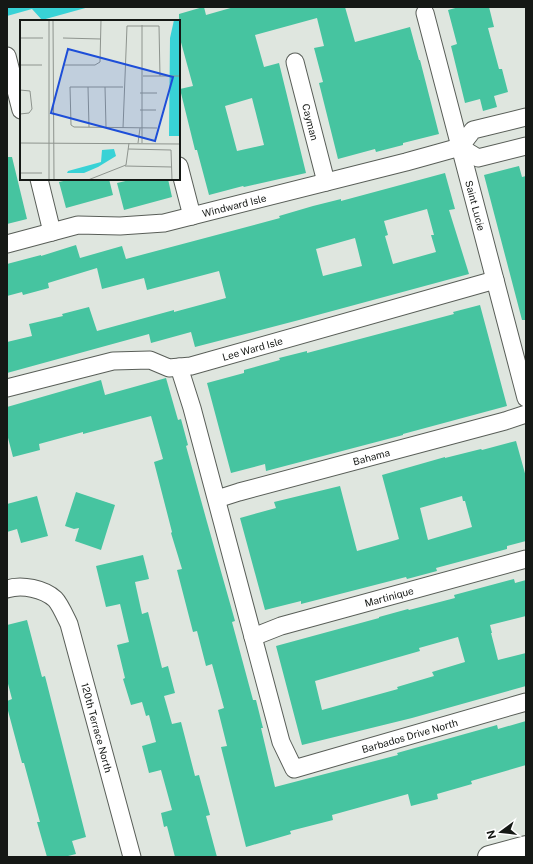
<svg xmlns="http://www.w3.org/2000/svg" width="533" height="864" viewBox="0 0 533 864" font-family="'Public Sans',sans-serif">
<rect width="100%" height="100%" fill="#dfe6df"/>
<!-- water -->
<path fill="#38d2d6" d="M7,7H89L42,20L32,9L7,16Z"/>
<!-- building -->
<path fill="#46c4a0" fill-rule="evenodd" d="M203,7H204L206,15L234,7H345L355,42L410,27L419,60H420L439,134L403,143V145L376,152L375,149L338,159L319,83L323,82L314,48L324,46L317,18L255,35L264,67L279,63L306,173L244,187L243,186L209,195L197,150H195L180,89L193,86L179,35V14ZM252,98L264,145L237,151L225,106Z
M459,7H489L494,27L488,28L499,69H502L508,92L494,96L497,107L483,111L480,99L465,103L451,46L457,44L448,10Z
M7,157H12L27,219L7,224Z
M519,166L522,177L526,176V320H522L484,175Z
M445,173L455,209L449,210L469,274L299,320L195,347L191,332L151,343L149,334L7,373V342L32,336L29,324L63,316L62,314L89,307L97,331L174,310V312L226,298L219,271L147,290L144,278L102,289L97,268L48,283L49,288L23,295L22,292L7,296V264L41,255V256L76,245L80,258L122,246L126,259L280,218L279,216L313,206L341,199V201ZM427,209L434,235H431L436,252L393,264L385,236L388,235L384,221ZM355,238L362,266L323,276L316,249Z
M72,179H109L113,195L66,208L59,182Z
M134,179H168L172,197L124,210L117,183Z
M480,305L507,406L403,434V435L266,471L265,464L231,473L207,383L244,373V370L280,360L279,358L307,351V353L454,314L453,312Z
M166,378L178,420L181,419L188,445L186,446L207,522L235,621L232,622L253,700H256L263,728H261L275,787L398,755L397,753L497,725L498,729L526,721V765L471,781L472,784L437,794L438,799L411,806L408,794L332,815L333,820L290,831L291,834L246,847L221,747L227,746L218,710L224,708L212,664L206,666L197,631L193,632L177,570L182,569L171,533L172,532L154,462L163,459L151,416L83,434V432L39,444L40,450L13,457L7,434V407L101,380L105,395Z
M516,441L526,477V541L507,546V549L436,568L437,571L407,579L406,577L301,604V601L265,610L240,518L276,508L274,502L340,486L357,551L396,540L399,539L382,475L445,457V458L481,449L482,450ZM462,496L463,501H465L472,527L428,540L420,508Z
M76,492L115,505L101,550L75,541L79,528L74,529L65,526Z
M37,496L48,536L21,543L17,529L7,532V504Z
M143,555L149,579L135,582L142,614L148,612L162,668L168,666L175,693L164,696L172,724L181,722L195,776L199,775L210,815L206,816L217,857H175L167,826L164,827L161,813L172,810L161,770L149,773L142,746L156,742L149,715L146,716L142,702L131,705L123,679L125,678L117,645L129,642L120,604L106,607L96,566Z
M514,579L515,583L526,580V616L490,625L492,633H491L498,660L526,653V686L412,718L302,745L276,646L379,618V617L408,609L409,610L455,598L454,595ZM458,637L465,662L432,672L434,676L397,687L398,689L322,710L315,681L420,651L419,648Z
M27,620L42,677L45,676L86,837L72,841L76,854L64,857H47L37,822H40L24,763H22L7,707V701L12,699L7,680V625Z"/>
<g fill="none" stroke-linecap="round" stroke-linejoin="round">
<defs>
<g id="minor">
<path id="s1" d="M425,13L526,398"/>
<path d="M7,56L21,110"/>
<path id="s2" d="M295,62L326,182"/>
<path d="M460,147L473,130L526,117"/>
<path d="M460,147L478,158L526,146"/>
<path d="M179,166L192,216"/>
<path d="M39,179L52,232"/>
<path id="s3" d="M7,244L78,225L120,226L164,223L406,162L460,147"/>
<path id="s4" d="M179,367L192,408L281,742L294,769L526,702"/>
<path id="s5" d="M7,388L113,361L150,360L169,368L191,366L495,280"/>
<path id="s6" d="M217,499L239,492L505,421L526,414"/>
<path id="s7" d="M7,589C22,584 44,589 55,599C60,604 66,618 69,624L132,857"/>
<path id="s8" d="M253,637L281,626L526,559"/>
</g>
<path id="secondary" d="M489,857L526,847"/>
</defs>
<!-- minor casing -->
<use href="#minor" stroke="#595e58" stroke-width="19"/>
<!-- secondary casing -->
<use href="#secondary" stroke="#595e58" stroke-width="24"/>
<!-- minor -->
<use href="#minor" stroke="#fff" stroke-width="17"/>
<!-- secondary -->
<use href="#secondary" stroke="#fff" stroke-width="22"/>
</g>
<g text-anchor="middle" dominant-baseline="central" stroke-width="3" stroke-linejoin="round" paint-order="stroke">
<!-- street labels -->
<g font-size="10" fill="#151815" stroke="#fff">
<text stroke="none"><textPath href="#s2" startOffset="62">Cayman</textPath></text>
<text stroke="none"><textPath href="#s3" startOffset="232">Windward Isle</textPath></text>
<text stroke="none"><textPath href="#s1" startOffset="199">Saint Lucie</textPath></text>
<text stroke="none"><textPath href="#s5" startOffset="253">Lee Ward Isle</textPath></text>
<text stroke="none"><textPath href="#s6" startOffset="160">Bahama</textPath></text>
<text stroke="none"><textPath href="#s8" startOffset="142">Martinique</textPath></text>
<text stroke="none"><textPath href="#s7" startOffset="187">120th Terrace North</textPath></text>
<text stroke="none"><textPath href="#s4" startOffset="539">Barbados Drive North</textPath></text>
</g>
</g>
<!-- overview -->
<g transform="translate(20 20)">
<rect width="160" height="160" fill="#dfe6df"/>
<path d="M154,0H160V116H149L150,18ZM94,129L96,136L78,147L64,153H47L48,151L81,142L82,130Z" fill="#38d2d6"/>
<path fill="none" stroke="#8e948e" stroke-width="1" d="M29,0V160M33,0L34,160M0,18H23M43,18L81,19M0,45H22M44,45H75L80,42L81,0M123,56H160M68,67L69,107M85,67L86,107M103,67H50L51,105L54,107L137,108M0,70L10,71L12,89L9,93L0,94M120,73H137M120,90H136M103,108L107,6H139L140,56M0,123L160,124M118,123L120,108M122,123V5M108,129L151,130L152,160M105,146L152,147M0,153H22M68,160L106,145L109,123"/>
<path fill="#1d4ed8" fill-opacity="0.15" stroke="#1d4ed8" stroke-width="2" d="M48,29L153,57L135,121L31,93Z"/>
<rect width="160" height="160" fill="none" stroke="#151815" stroke-width="2"/>
</g>
<!-- border -->
<rect width="533" height="864" fill="none" stroke="#151815" stroke-width="16"/>
<!-- north arrow -->
<g transform="translate(501 832) rotate(255)" stroke="#ffffff" stroke-width="3" paint-order="stroke">
<path d="M0-3L7 15L0 10L-7 15Z" fill="#151815"/>
<text y="-6" font-size="11" font-weight="bold" text-anchor="middle" fill="#151815">N</text>
</g>
</svg>
